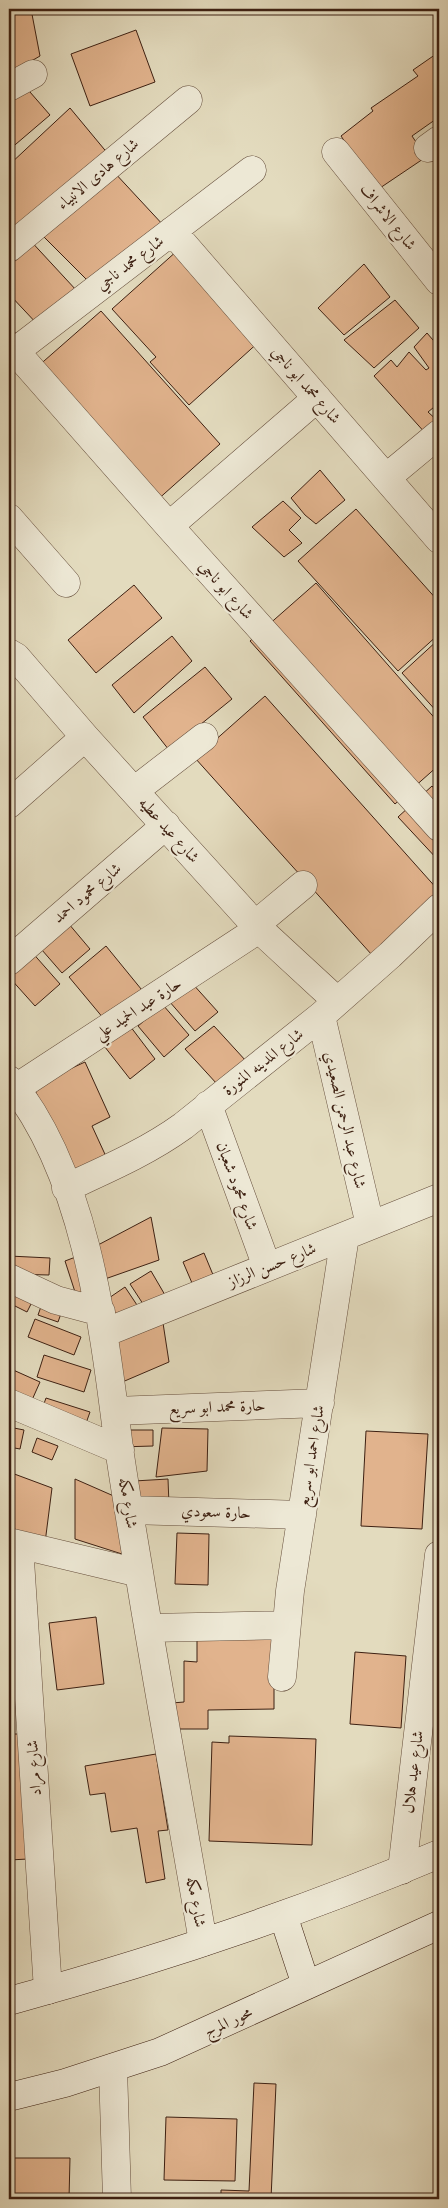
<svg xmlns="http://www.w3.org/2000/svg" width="448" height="2208" viewBox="0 0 448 2208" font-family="Cardo,Amiri,serif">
<rect width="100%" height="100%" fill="#e3dbbe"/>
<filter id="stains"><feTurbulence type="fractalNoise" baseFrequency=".004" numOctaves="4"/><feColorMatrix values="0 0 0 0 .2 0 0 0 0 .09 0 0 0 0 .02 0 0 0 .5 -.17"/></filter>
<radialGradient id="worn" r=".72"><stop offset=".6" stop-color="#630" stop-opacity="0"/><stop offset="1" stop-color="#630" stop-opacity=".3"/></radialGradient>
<!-- building -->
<path fill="#e1b38d" stroke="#3d2012" d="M9,9H31L40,56L9,74Z
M136,30L155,82L90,106L71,54Z
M439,52V117L412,136L426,157L377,190L341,136L373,111L371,108L418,76L413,70Z
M23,84L50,115L9,150V96Z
M70,108L109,155L9,237V165Z
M113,171L165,227L91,284L39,232Z
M27,237L77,291L39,326L9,294V253Z
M178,250L261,340L189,405L150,362L156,357L112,309Z
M364,264L390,297L344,335L318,308Z
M395,300L419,328L374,368L344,340Z
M101,311L220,444L155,502L36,368Z
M9,326L19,337L9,347Z
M427,333L439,347V403L428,412L439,422L427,435L374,376L391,360L397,367L409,352L426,370L429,368L414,347Z
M320,470L345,500L316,524L305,515L291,498Z
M283,501L301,518L289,530L302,543L284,557L252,527Z
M356,509L439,602V634L398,671L298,561Z
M316,583L439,723V765L395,804L250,641Z
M134,585L162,618L96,673L68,640Z
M172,636L192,661L134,713L112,685Z
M439,639V714L402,673Z
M205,667L232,699L169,750L143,717Z
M265,696L439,891V896L372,955L195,758Z
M432,786L439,794V861L398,817Z
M63,917L90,949L62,973L35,942Z
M106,946L146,995L109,1025L69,977Z
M30,950L60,984L35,1006L9,977V968Z
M191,982L218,1012L195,1031L169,1001Z
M163,1005L189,1035L164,1057L138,1026Z
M127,1022L155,1059L130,1079L101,1042Z
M214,1026L246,1061L217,1084L185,1049Z
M85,1062L110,1117L92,1126L109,1163L75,1178L33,1086Z
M151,1217L159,1260L105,1279L98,1245Z
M204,1253L216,1282L195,1290L183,1262Z
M81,1255L92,1289L76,1295L65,1261Z
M9,1256L50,1258L49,1275L9,1274Z
M151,1271L165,1295L145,1307L130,1284Z
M9,1285L34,1298L27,1312L9,1303Z
M125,1287L139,1308L119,1321L106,1300Z
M43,1301L63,1308L58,1322L38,1315Z
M35,1319L81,1337L74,1355L28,1337Z
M163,1323L169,1362L120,1383L111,1331Z
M44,1355L91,1370L84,1392L37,1377Z
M11,1369L40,1382L28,1409L9,1400V1374Z
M46,1398L90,1412L85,1426L41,1412Z
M9,1427L24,1430L20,1449L9,1447Z
M162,1428L208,1429L207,1471L156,1477Z
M119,1430H153V1446L119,1447Z
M366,1431L428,1434L422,1529L361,1526Z
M37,1438L58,1446L52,1460L32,1452Z
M9,1472L52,1488L45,1543L9,1534Z
M75,1479L116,1497L122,1554L75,1539Z
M168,1479L169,1505L135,1507L134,1481Z
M177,1533L209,1534L208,1585L175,1584Z
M96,1617L104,1684L57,1690L49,1623Z
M197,1631H274V1709L208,1710V1729H172V1703L184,1702V1661L197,1662Z
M355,1652L406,1656L401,1728L350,1724Z
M9,1734H24L28,1859L9,1860Z
M229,1736L316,1739L312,1845L209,1841L212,1742L229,1743Z
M156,1754L168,1830L158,1831L165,1879L146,1883L137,1828L111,1832L105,1793L90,1795L85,1766Z
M254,2083L276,2084L271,2199H191L192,2196L221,2198V2190L249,2191Z
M166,2117L237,2119L235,2181L164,2180Z
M11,2158H70L69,2199H11Z"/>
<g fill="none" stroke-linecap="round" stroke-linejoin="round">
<defs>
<path id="street" d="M9,87L33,74
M428,148L439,140
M336,152L439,281
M172,231L439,539
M9,248L188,100
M15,351L169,526L439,827
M9,356L252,170
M386,478L439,434
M9,518L66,583
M169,526L317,398
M9,653L16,657L85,737L259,929L337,1001
M134,791L204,737
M9,804L85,737
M255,925L303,885
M9,961L166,825
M321,1016L370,1225
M9,1080C87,1174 104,1331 119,1448C125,1489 132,1530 139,1572C159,1695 182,1818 203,1942
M16,1088L259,929
M208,1105L267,1267
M66,1188C107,1169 147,1152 183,1126L321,1016L390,955L439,908
M9,1278L56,1300L101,1312
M104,1333L439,1198
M9,1403L120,1450
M115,1411L320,1403
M130,1510L302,1515
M9,1542L139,1573
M19,1545L48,1990
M149,1628L286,1625
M282,1677L290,1591L345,1236
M402,1870L439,1555
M113,2068L117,2199"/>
<path id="secondary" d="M283,1915L306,1985
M9,2001C155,1961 300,1913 439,1854
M9,2097L65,2083L160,2052L439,1925"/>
</defs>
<!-- street casing -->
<use href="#street" stroke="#664f3d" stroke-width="29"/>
<!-- secondary casing -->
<use href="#secondary" stroke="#3d2012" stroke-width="29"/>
<!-- street -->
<use href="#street" stroke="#ede8d5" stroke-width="28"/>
<!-- secondary -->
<use href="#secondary" stroke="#ede8d5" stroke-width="28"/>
</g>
<g text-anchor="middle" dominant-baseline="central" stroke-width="4.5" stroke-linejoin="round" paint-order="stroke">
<!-- street labels -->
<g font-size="16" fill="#3d2012" stroke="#ede8d5">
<text transform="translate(98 174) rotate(-40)">شارع هادى الانبياء</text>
<text transform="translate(388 217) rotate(51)">شارع الاشراف</text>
<text transform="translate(130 263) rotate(-37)">شارع محمد ناجي</text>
<text transform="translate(306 385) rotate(49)">شارع محمد ابو ناجي</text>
<text transform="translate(226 590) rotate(48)">شارع ابو ناجي</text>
<text transform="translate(169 830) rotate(48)">شارع عيد عطيه</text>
<text transform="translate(87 893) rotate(-40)">شارع محمود احمد</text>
<text transform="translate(138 1009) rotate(-33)">حارة عبد الحميد علي</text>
<text transform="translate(263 1062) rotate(-38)">شارع المدينه المنورة</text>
<text transform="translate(345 1120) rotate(77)">شارع عبد الرحمن الصعيدي</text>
<text transform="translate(237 1186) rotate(70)">شارع محمود شعبان</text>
<text transform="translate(272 1265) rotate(-22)">شارع حسن الرزاز</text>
<text transform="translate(217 1407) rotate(-2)">حارة محمد ابو سريع</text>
<text transform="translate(311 1456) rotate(-81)">شارع احمد ابو سريع</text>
<text transform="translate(128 1503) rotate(81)">شارع مكه</text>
<text transform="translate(216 1512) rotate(2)">حارة سعودي</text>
<text transform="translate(34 1768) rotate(-94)">شارع مراد</text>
<text transform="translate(413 1772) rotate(-83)">شارع عيد هلال</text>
<text transform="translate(196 1902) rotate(80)">شارع مكه</text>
<text transform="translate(228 2022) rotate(-25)">محور المرج</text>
</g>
</g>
<!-- margin -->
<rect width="448" height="2208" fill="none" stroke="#e3dbbe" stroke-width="30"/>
<rect x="10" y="10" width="428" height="2188" fill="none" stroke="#3d2012" stroke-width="2.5"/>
<rect x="15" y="15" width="418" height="2178" fill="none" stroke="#3d2012"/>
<rect width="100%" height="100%" filter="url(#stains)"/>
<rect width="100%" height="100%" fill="url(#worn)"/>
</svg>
